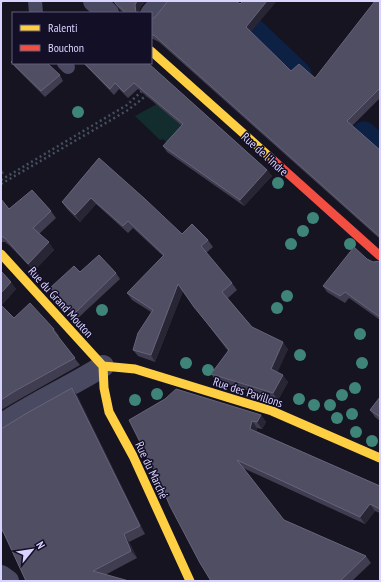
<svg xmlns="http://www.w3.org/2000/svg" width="381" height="582" viewBox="0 0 381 582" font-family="'PT Sans Narrow',sans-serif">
<rect width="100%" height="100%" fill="#161421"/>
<!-- grass -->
<path fill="#132c2d" d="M157,104L188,130L172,147L163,139L160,140L135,116Z"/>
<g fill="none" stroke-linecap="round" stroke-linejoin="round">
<!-- canal -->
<path stroke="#0d2144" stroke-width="25" d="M239,17L299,74
M364,134L374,143"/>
<!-- path -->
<path stroke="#44505f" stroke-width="2.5" stroke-dasharray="2 3" stroke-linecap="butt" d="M1,180L127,105L143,90
M1,184L128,110L147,95"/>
<!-- lane -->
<path stroke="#4a4962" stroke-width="14" d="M35,1L36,13
M64,63L68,67"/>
<!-- street -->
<path stroke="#4a4962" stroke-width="22" d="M94,1L108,13
M151,14L162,1
M1,425C33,403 70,387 103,366
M1,576L8,581"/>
<!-- slow -->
<path stroke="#ffcf43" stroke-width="9" d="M151,51L273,160
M1,254L103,366
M103,366L135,369L272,411L380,458
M103,366L104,388L109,412L133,456L190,581"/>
<!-- jam -->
<path stroke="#f24e42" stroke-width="9" d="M273,160L380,256"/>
</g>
<!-- trees -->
<g fill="#3e8478">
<circle cx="78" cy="112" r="6"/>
<circle cx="278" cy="183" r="6"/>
<circle cx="313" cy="218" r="6"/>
<circle cx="303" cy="231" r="6"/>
<circle cx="291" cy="244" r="6"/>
<circle cx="350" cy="244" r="6"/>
<circle cx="287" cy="296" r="6"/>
<circle cx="277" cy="308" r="6"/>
<circle cx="102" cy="310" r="6"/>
<circle cx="360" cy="334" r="6"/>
<circle cx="300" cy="355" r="6"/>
<circle cx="186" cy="363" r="6"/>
<circle cx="362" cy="363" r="6"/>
<circle cx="208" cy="370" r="6"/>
<circle cx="355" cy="388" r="6"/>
<circle cx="157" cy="394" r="6"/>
<circle cx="342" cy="395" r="6"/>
<circle cx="299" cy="399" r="6"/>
<circle cx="135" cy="400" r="6"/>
<circle cx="314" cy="405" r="6"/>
<circle cx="330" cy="405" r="6"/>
<circle cx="352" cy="414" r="6"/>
<circle cx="337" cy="418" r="6"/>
<circle cx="356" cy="432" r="6"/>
<circle cx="372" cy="441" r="6"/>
</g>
<!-- wall -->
<path fill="#403d50" d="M1,1H5L1,4Z
M113,1H146L141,6L139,11L124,13L120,10Z
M380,1V98L352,126L380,150V239L159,42L153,39H151V20L251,32L291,71L315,78Z
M11,62L60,75L63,81L45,97L15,67Z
M83,63H148L267,170L272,176L244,206L167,152L163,146L182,126L138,89L128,98L119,89L114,95Z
M99,158L182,234L208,240L213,247L206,253L232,283L237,290L228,298L252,327L288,349L277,372L288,382L278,400L216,381L211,374L228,351L199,313L183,291L155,362L138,356L133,350L151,312L132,300L127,293L163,256L133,228L128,233L96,204L80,222L67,209L62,202Z
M1,169L4,173L1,175Z
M1,199L9,209L51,211L56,218L39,234L54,250L34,271L10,246L5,242H1Z
M367,259L373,262L380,261V320L349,298L345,303L327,292L323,286Z
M1,271L16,289L1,306L14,318L54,329L59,336L58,337L80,365L20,399L1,410Z
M80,272L116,273L120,279L77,319L54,293L50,288Z
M77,395L145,534L129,542L137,558L105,575L26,581L3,532L1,533V429Z
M380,397V421L375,417L370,410Z
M261,415L266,422L262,429L257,428L256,431L380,486V513L375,511L365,524L243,468L284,520L366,556L371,563L352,581H211L156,474Z"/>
<!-- shaded-wall -->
<path fill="#282635" d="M137,1H146L141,6L139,11V13H136L135,5Z
M267,1H277L250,33L246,27Z
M267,170L272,176L244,206L240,200Z
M91,198L96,204L80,222L75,215Z
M49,242L54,250L34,271L28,264Z
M11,282L16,289L1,306V293Z
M178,284L183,291L155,362L151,355Z
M283,342L288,349L276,376L271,369Z
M283,375L288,382L278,400L273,393Z
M72,388L77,395L145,534L140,526Z
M261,415L266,422L262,429L257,422Z
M252,421L257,428L255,436L250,429Z
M370,504L375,511L365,524L360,517Z
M124,534L129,542L137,558L131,551Z"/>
<!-- building -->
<path fill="#504e63" stroke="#66637b" d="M114,1H137L135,5L136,13H124L125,12L116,4Z
M168,1H236L240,4L243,1H267L246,27L291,71L299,64L315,78L375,1H380V88L347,121L380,150V237L155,36L151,34V20L156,16Z
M13,60V63H47L60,75L41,91L11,62Z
M84,63H148L267,170L240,200L163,146L183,124L134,83L124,92L115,83L110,89Z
M99,158L145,199L182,234L192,224L208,240L201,246L232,283L222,292L252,327L283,342L271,369L283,375L273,393L211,374L229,350L194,307L178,284L151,355L133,350L138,333L153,310L127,293L164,255L128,221L123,226L91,198L75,215L62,202Z
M32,190L51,211L33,228L49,242L28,264L5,238L1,236V199L9,209Z
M354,247L367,259L373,262L380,261V317L345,292L340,296L323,286Z
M99,255L116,273L74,314L50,288L74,266L80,272Z
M1,271L11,282L1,293Z
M30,303L54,329L53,330L75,358L15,391L1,400V305L14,318Z
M72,388L140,526L124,534L131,551L93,571L129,581H26L1,527V429L27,413Z
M176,389L261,415L257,422L252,421L250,429L380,486V509L370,504L360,517L237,460L284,520L366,556L340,581H211L200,563L170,506L156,474L129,420L165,399Z
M380,397V417L370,410Z"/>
<g text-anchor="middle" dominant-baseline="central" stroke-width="3" stroke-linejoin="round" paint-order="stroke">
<!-- street labels -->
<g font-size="12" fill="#d9d4ff" stroke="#130f26">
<text transform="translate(265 154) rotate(42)">Rue de l'Indre</text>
<text transform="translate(61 302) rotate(48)">Rue du Grand Mouton</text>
<text transform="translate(248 392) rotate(18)">Rue des Pavillons</text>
<text transform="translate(152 470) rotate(65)">Rue du Marché</text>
</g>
</g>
<!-- border -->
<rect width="381" height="582" fill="none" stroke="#d9d4ff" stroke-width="4"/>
<!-- legend -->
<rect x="12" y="12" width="140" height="52" fill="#130f26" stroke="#625e7d"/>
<rect x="20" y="25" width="20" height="6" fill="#ffcf43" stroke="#625e7d"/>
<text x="48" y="32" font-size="12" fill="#d9d4ff">Ralenti</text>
<rect x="20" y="45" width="20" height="6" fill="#f24e42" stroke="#625e7d"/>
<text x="48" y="52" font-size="12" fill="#d9d4ff">Bouchon</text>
<!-- north arrow -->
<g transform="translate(32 550) rotate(60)" stroke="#130f26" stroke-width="3" paint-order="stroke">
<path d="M0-3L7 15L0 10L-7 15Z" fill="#d9d4ff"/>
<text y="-6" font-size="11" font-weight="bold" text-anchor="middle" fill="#d9d4ff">N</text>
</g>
</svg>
